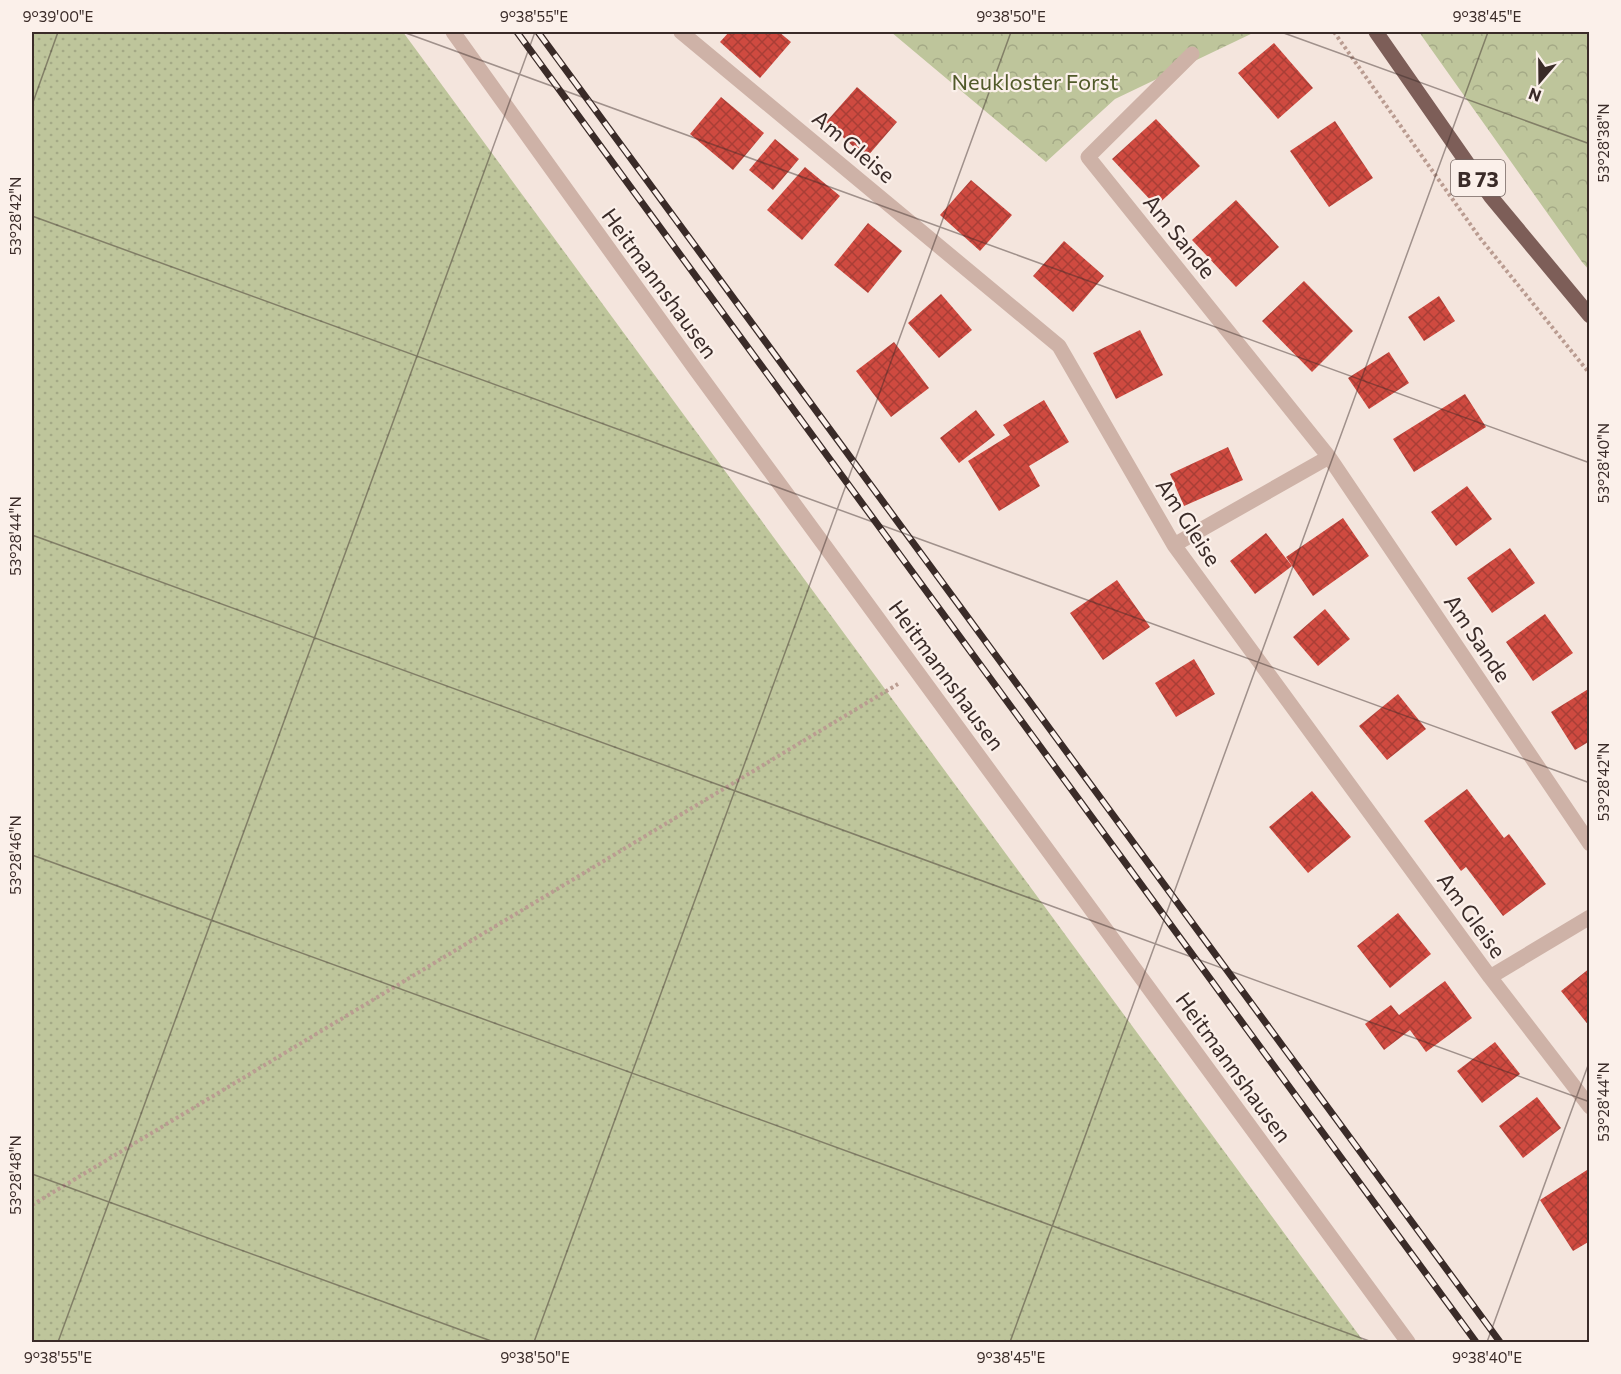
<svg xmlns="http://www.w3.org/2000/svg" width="1621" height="1374" viewBox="0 0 1621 1374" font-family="Commissioner,sans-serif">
<defs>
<pattern id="grass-dots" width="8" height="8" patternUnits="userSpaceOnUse" patternTransform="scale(1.5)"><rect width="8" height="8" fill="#bec59b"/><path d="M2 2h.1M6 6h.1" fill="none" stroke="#a4a986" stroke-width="1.8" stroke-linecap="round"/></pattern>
<pattern id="forest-crowns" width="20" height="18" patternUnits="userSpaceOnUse" patternTransform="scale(1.5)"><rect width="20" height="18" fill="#bec59b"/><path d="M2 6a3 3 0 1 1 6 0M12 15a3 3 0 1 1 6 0" fill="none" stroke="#a4a986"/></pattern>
<pattern id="building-cross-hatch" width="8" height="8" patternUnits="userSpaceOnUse" patternTransform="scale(1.5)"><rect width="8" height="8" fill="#cf4a40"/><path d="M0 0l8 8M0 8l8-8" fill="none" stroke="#a93e36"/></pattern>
</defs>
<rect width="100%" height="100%" fill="#f4e5dd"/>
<!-- grass -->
<path fill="url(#grass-dots)" d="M32,32H403L1364,1342H32Z"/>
<!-- forest -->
<path fill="url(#forest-crowns)" d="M891,32H1255L1115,99L1046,162Z
M1419,32H1589V270L1582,262Z"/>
<!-- building -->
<path fill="url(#building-cross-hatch)" d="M729,32H779L791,42L760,78L720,42Z
M1274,43L1313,88L1278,119L1238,73Z
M857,87L897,122L866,158L826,122Z
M721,97L764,133L733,170L690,134Z
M1156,119L1200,166L1156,206L1112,159Z
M1335,121L1373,178L1329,207L1290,151Z
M775,139L799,159L773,190L749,170Z
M805,167L840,196L802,240L767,210Z
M971,180L1012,215L980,251L940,215Z
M1236,200L1279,247L1236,287L1192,240Z
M868,223L902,251L868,293L834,265Z
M1064,241L1104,276L1073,312L1033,276Z
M1304,281L1353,331L1312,372L1262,321Z
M941,294L972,330L939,358L908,323Z
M1439,296L1455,321L1424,341L1408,317Z
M1140,330L1163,375L1116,399L1093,353Z
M894,342L929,388L891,417L856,371Z
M1389,352L1409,383L1369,409L1348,378Z
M1465,394L1486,427L1414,472L1393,439Z
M1044,400L1069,442L1029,466L1040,486L999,511L968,461L1010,435L1003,425Z
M976,410L995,435L959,463L940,438Z
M1228,447L1243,480L1184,506L1170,474Z
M1467,486L1492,519L1456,546L1431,512Z
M1343,518L1369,556L1313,596L1286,557Z
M1266,533L1292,566L1255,594L1230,561Z
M1510,548L1535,583L1492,613L1467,578Z
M1117,580L1150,627L1103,660L1070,613Z
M1325,609L1350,639L1318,666L1293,637Z
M1545,614L1573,653L1533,681L1506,642Z
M1194,659L1215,694L1176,717L1155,683Z
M1590,688V741L1575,750L1551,712Z
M1398,694L1426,729L1387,760L1359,726Z
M1467,789L1504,838L1509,834L1546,884L1503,916L1466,867L1461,871L1424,821Z
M1312,791L1351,837L1308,873L1269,827Z
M1398,913L1431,954L1390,988L1357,946Z
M1590,968V1027L1561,991Z
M1445,981L1472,1018L1426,1052L1410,1030L1384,1050L1365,1024L1391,1005L1399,1015Z
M1495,1042L1520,1074L1482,1103L1457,1071Z
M1537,1097L1561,1128L1523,1158L1499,1126Z
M1587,1170L1590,1175V1241L1573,1251L1540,1200Z"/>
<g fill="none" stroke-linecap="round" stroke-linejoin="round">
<!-- path -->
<path stroke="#ba9c91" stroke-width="4" stroke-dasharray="3 3" stroke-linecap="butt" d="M1334,32L1480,238L1590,374
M32,1205L898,684"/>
<!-- street -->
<path stroke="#ceb2a7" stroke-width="15" d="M453,32L696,370L1408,1342
M681,32L1059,346L1174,545L1490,977L1590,1107
M1329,457L1590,844
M1174,545L1329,457L1088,157L1192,54
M1490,977L1590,917"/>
<!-- primary -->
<path stroke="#7d5e58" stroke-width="15" d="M1376,32L1491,197L1590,316"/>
<defs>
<path id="rail" d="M517,32L1476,1342
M538,32L1500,1342"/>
</defs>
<!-- rail casing -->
<use href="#rail" stroke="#3a2b28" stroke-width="7"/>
<!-- rail -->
<use href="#rail" stroke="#fbf0ea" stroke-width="4.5" stroke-dasharray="14" stroke-linecap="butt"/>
</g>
<!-- ticks -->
<path fill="none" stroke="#3a2b28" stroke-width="1.5" stroke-opacity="0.45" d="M403,32L1590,463M1281,32L1590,144M32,105L58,32M32,216L1590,783M32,535L1590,1102M32,855L1372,1342M32,1174L494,1342M58,1342L535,32M534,1342L1011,32M1010,1342L1488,32M1487,1342L1590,1060"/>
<g text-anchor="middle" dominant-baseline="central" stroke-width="4.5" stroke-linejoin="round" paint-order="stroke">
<!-- shield labels -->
<rect fill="#fbf0ea" stroke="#746662" stroke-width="1.5" x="1451" y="160" width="54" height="36" rx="4.5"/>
<g font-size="21" font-weight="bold" fill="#3a2b28">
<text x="1478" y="178">B 73</text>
</g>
<!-- park labels -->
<g font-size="22" fill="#515a2a" stroke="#fbf0ea">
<text x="1035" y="81">Neukloster Forst</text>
</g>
<!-- street labels -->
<g font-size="22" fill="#3a2b28" stroke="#fbf0ea">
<text transform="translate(854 146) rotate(40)">Am Gleise</text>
<text transform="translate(1180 236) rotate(51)">Am Sande</text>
<text transform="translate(660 283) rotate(54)">Heitmannshausen</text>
<text transform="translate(1189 522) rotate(57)">Am Gleise</text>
<text transform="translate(1478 638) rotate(56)">Am Sande</text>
<text transform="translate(947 675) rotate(54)">Heitmannshausen</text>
<text transform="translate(1472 915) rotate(54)">Am Gleise</text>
<text transform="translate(1234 1067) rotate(54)">Heitmannshausen</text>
</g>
</g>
<!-- border -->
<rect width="1621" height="1374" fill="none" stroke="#fbf0ea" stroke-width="66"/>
<!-- north arrow -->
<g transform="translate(1540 81) rotate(200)" stroke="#fbf0ea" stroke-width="4.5" paint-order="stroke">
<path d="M0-4.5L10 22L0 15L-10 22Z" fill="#3a2b28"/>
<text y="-9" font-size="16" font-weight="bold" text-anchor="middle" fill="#3a2b28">N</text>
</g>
<rect x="33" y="33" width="1555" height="1308" fill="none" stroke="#3a2b28" stroke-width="2"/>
<g font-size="15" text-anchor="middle" fill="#3a2b28">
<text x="58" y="22">9°39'00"E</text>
<text x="534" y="22">9°38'55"E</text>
<text x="1011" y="22">9°38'50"E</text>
<text x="1487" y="22">9°38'45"E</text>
<text transform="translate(1604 143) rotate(-90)" y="5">53°28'38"N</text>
<text transform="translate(16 216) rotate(-90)" y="5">53°28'42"N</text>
<text transform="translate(1604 463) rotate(-90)" y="5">53°28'40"N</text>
<text transform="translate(16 536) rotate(-90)" y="5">53°28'44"N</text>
<text transform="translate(1604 782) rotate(-90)" y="5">53°28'42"N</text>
<text transform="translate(16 855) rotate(-90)" y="5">53°28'46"N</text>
<text transform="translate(1604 1102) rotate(-90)" y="5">53°28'44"N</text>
<text transform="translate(16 1175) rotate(-90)" y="5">53°28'48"N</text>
<text x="58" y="1363">9°38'55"E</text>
<text x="535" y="1363">9°38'50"E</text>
<text x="1011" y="1363">9°38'45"E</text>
<text x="1487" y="1363">9°38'40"E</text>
</g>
</svg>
